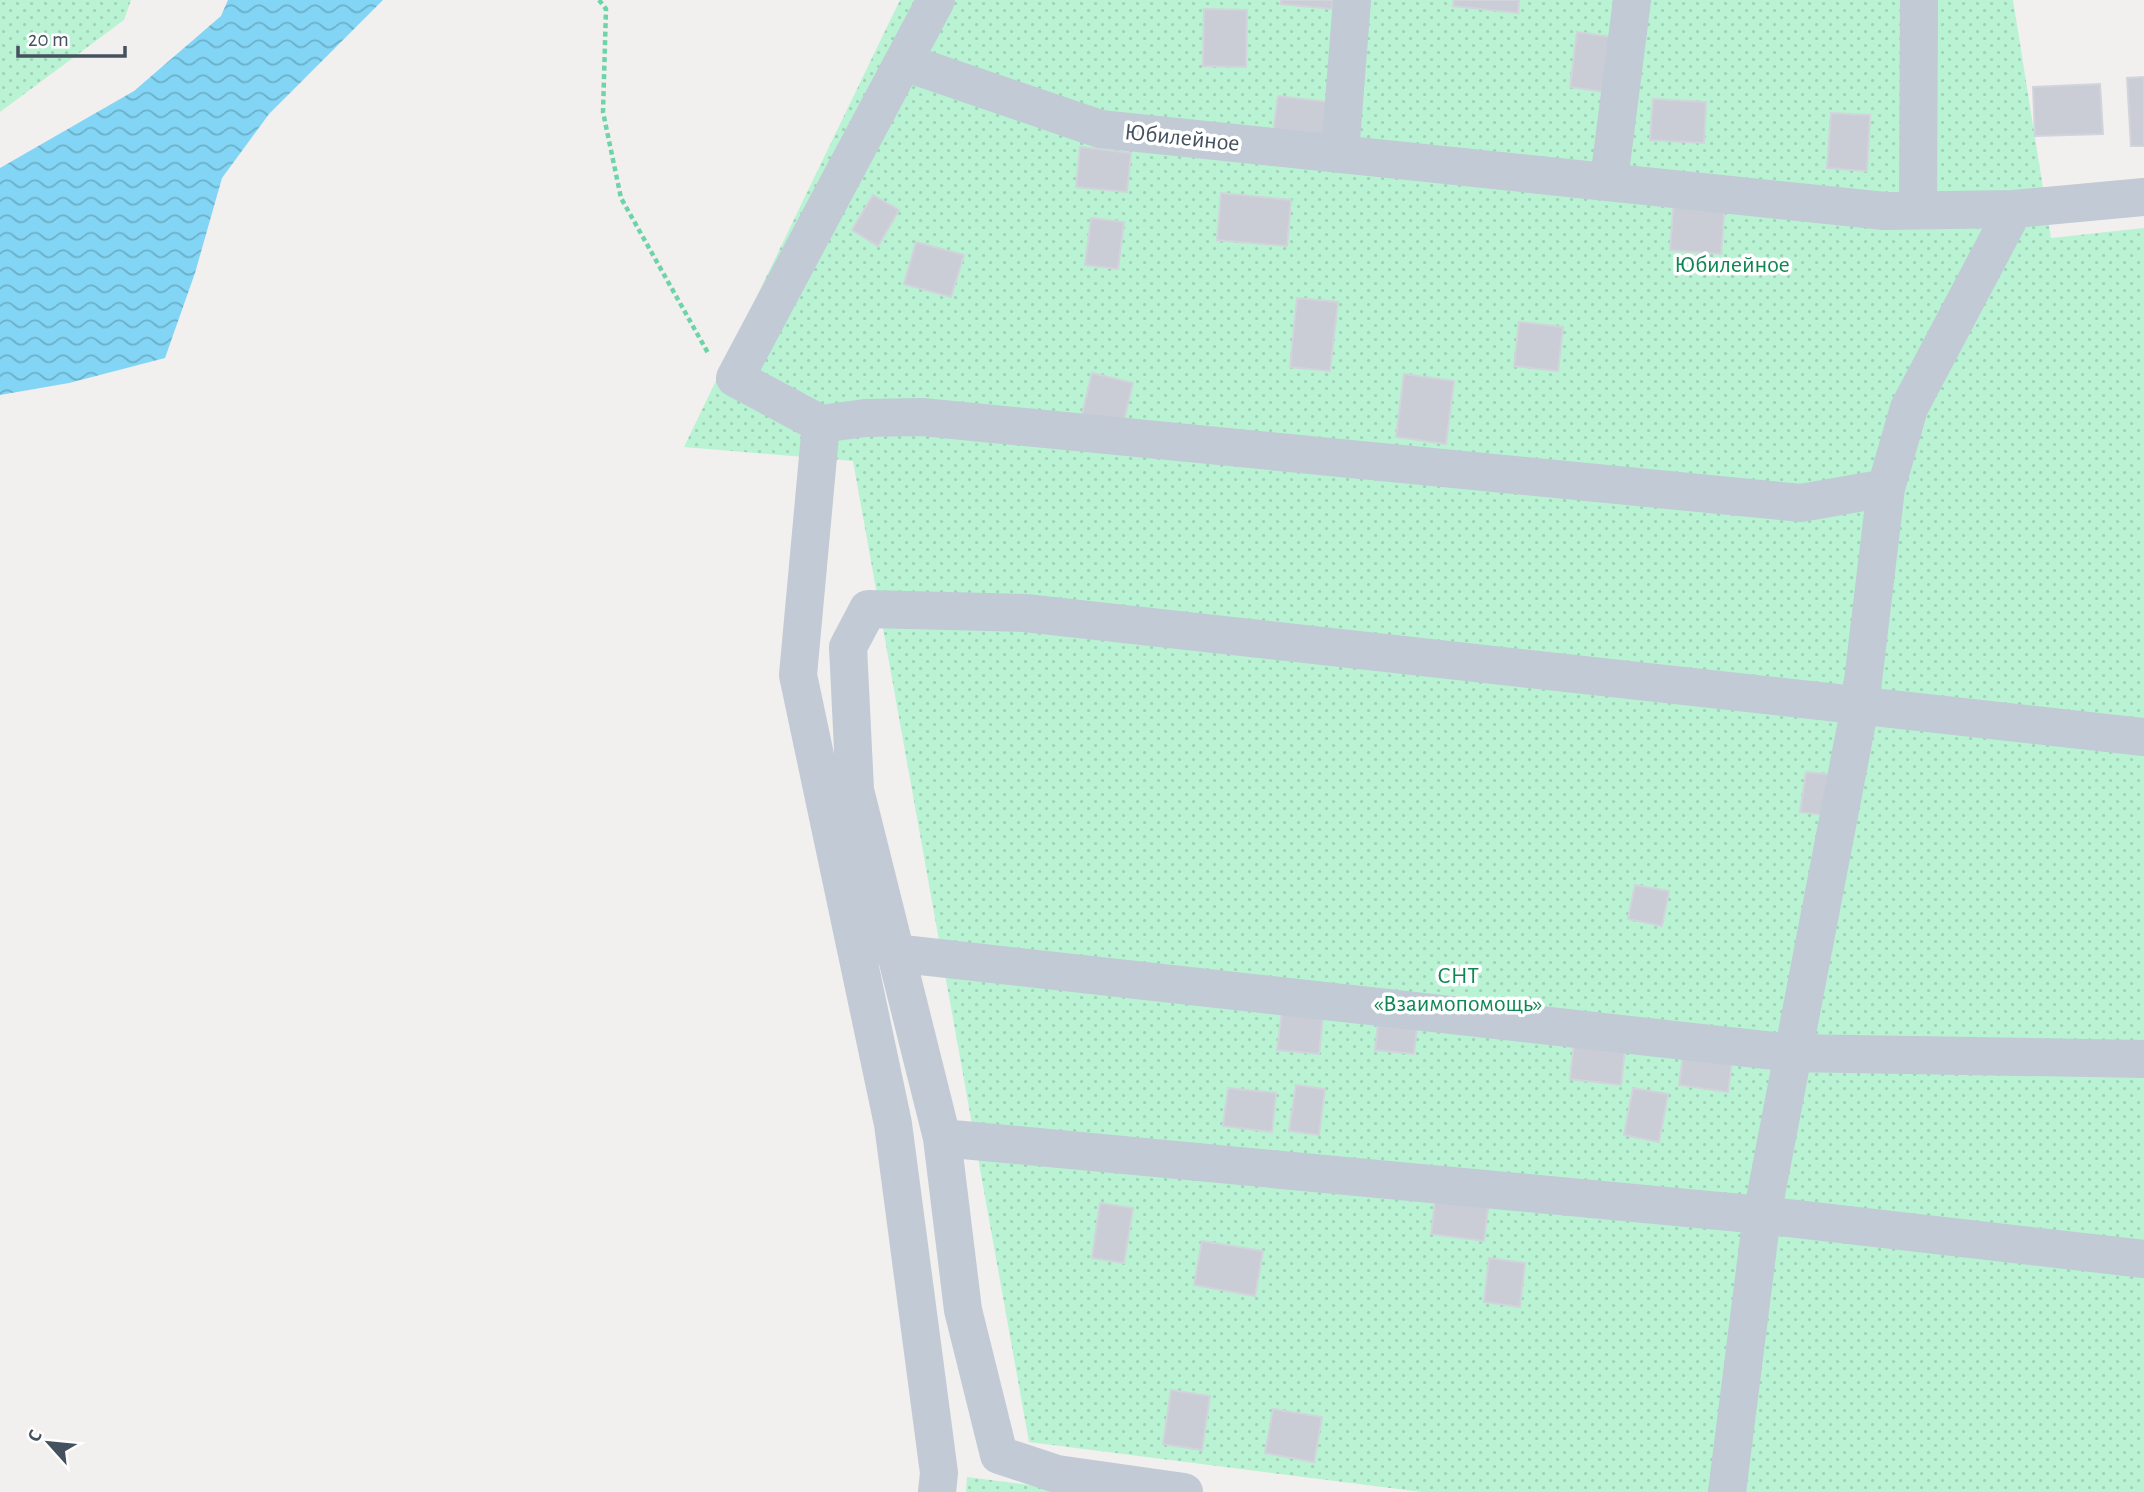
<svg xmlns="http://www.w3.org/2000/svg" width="2144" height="1492" viewBox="0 0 2144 1492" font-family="'Alegreya Sans',sans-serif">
<defs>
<pattern id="grass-dots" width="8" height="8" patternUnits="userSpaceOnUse" patternTransform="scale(1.75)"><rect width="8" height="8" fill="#b9f3d3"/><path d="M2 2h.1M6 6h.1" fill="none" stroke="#a0d2b8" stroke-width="1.8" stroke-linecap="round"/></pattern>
<pattern id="water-waves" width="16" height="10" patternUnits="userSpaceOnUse" patternTransform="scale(1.75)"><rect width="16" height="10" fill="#82d5f4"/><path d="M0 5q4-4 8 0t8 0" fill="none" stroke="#6cafc9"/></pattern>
</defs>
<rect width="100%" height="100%" fill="#f2efef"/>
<!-- grass -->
<path fill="url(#grass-dots)" d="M0,0H131L124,20L0,112Z
M900,0H2013L2051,238L2144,228V1492H1422L1029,1442L853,461L684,447Z
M967,1477L1084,1492H966Z"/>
<!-- water -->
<path fill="url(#water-waves)" d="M228,0H383L269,114L222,178L195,273L165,358L69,383L0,395V168L134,91L221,16Z"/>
<!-- building -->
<path fill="#cacdd5" stroke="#d2d4db" stroke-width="2" d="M1281,0H1333L1332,9L1281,4Z
M1454,0H1519L1518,13L1453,6Z
M1204,9L1247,10L1246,67L1203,66Z
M1577,32L1619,38L1611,93L1570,87Z
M2144,77V146H2131L2127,78Z
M2100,84L2103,134L2035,136L2033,87Z
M1278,96L1336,103L1331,141L1273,133Z
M1653,99L1706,102L1704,143L1650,140Z
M1831,113L1870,115L1867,171L1827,168Z
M1080,147L1131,153L1127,192L1076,187Z
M1221,193L1291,200L1287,246L1217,240Z
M873,195L899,210L878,246L852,230Z
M1674,200L1725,203L1721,254L1670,250Z
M1091,218L1124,222L1118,269L1085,265Z
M916,242L964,255L951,297L904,284Z
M1297,298L1338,302L1330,371L1290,367Z
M1519,322L1563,327L1558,371L1514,366Z
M1092,373L1133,383L1121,433L1080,423Z
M1404,374L1454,381L1446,444L1396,437Z
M1806,772L1836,775L1831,816L1800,812Z
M1635,885L1669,891L1662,926L1628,919Z
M1282,1011L1323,1016L1319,1054L1277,1050Z
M1379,1014L1418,1018L1414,1054L1375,1050Z
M1575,1034L1626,1039L1621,1085L1570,1079Z
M1684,1048L1733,1054L1728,1092L1679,1085Z
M1296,1085L1325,1089L1319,1135L1289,1131Z
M1228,1088L1276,1093L1272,1132L1223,1126Z
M1633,1088L1668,1094L1659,1142L1624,1135Z
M1436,1193L1489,1200L1484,1241L1431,1234Z
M1100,1203L1133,1208L1124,1263L1092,1258Z
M1202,1241L1263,1251L1255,1296L1194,1285Z
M1489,1258L1525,1263L1520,1307L1484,1302Z
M1171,1390L1210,1396L1202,1450L1163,1444Z
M1273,1409L1322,1417L1314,1462L1265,1453Z"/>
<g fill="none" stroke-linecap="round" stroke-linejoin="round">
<!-- path -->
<path stroke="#6ed4a8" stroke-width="4.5" stroke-dasharray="5 3.5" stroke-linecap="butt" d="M599,0L606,9L603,112L621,198L708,353"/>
<!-- minor -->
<path stroke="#c1cad5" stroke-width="38" d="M904,62L1100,129L1885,211L2014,209L2144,197
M1340,153L1352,0
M1609,180L1632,0
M1918,210L1919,0
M821,424L735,378L936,0
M894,953L1792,1053L2144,1059
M942,1138L1762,1215L2144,1259
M937,1492L939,1473L893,1124L798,675L821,424L865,418L922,417L1801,503L1886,488L1909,408L2014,209
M1184,1492L1057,1474L999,1455L963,1310L942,1138L855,790L848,647L868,609L1025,613L2144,737
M1727,1492L1762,1215L1860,706L1886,488"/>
</g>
<g text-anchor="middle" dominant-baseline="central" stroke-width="7" stroke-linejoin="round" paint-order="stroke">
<!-- street labels -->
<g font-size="24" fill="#45515e" stroke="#fff">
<text transform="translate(1182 138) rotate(6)">Юбилейное</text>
</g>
<!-- park labels -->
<g font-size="24" fill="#0f8752" stroke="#fff">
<text x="1732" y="265">Юбилейное</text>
<text x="1458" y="976">СНТ<tspan x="1458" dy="28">«Взаимопомощь»</tspan></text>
</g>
</g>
<!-- north arrow -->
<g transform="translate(49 1443) rotate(297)" stroke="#ffffff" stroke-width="5" paint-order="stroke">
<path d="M0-5L12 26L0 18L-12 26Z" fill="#45515e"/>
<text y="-10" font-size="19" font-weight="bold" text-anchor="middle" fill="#45515e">С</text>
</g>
<!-- scale -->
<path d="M18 46v10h107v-10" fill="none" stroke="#45515e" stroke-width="3.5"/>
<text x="28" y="46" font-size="21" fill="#45515e" stroke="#ffffff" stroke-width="5" paint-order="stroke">20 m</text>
</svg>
